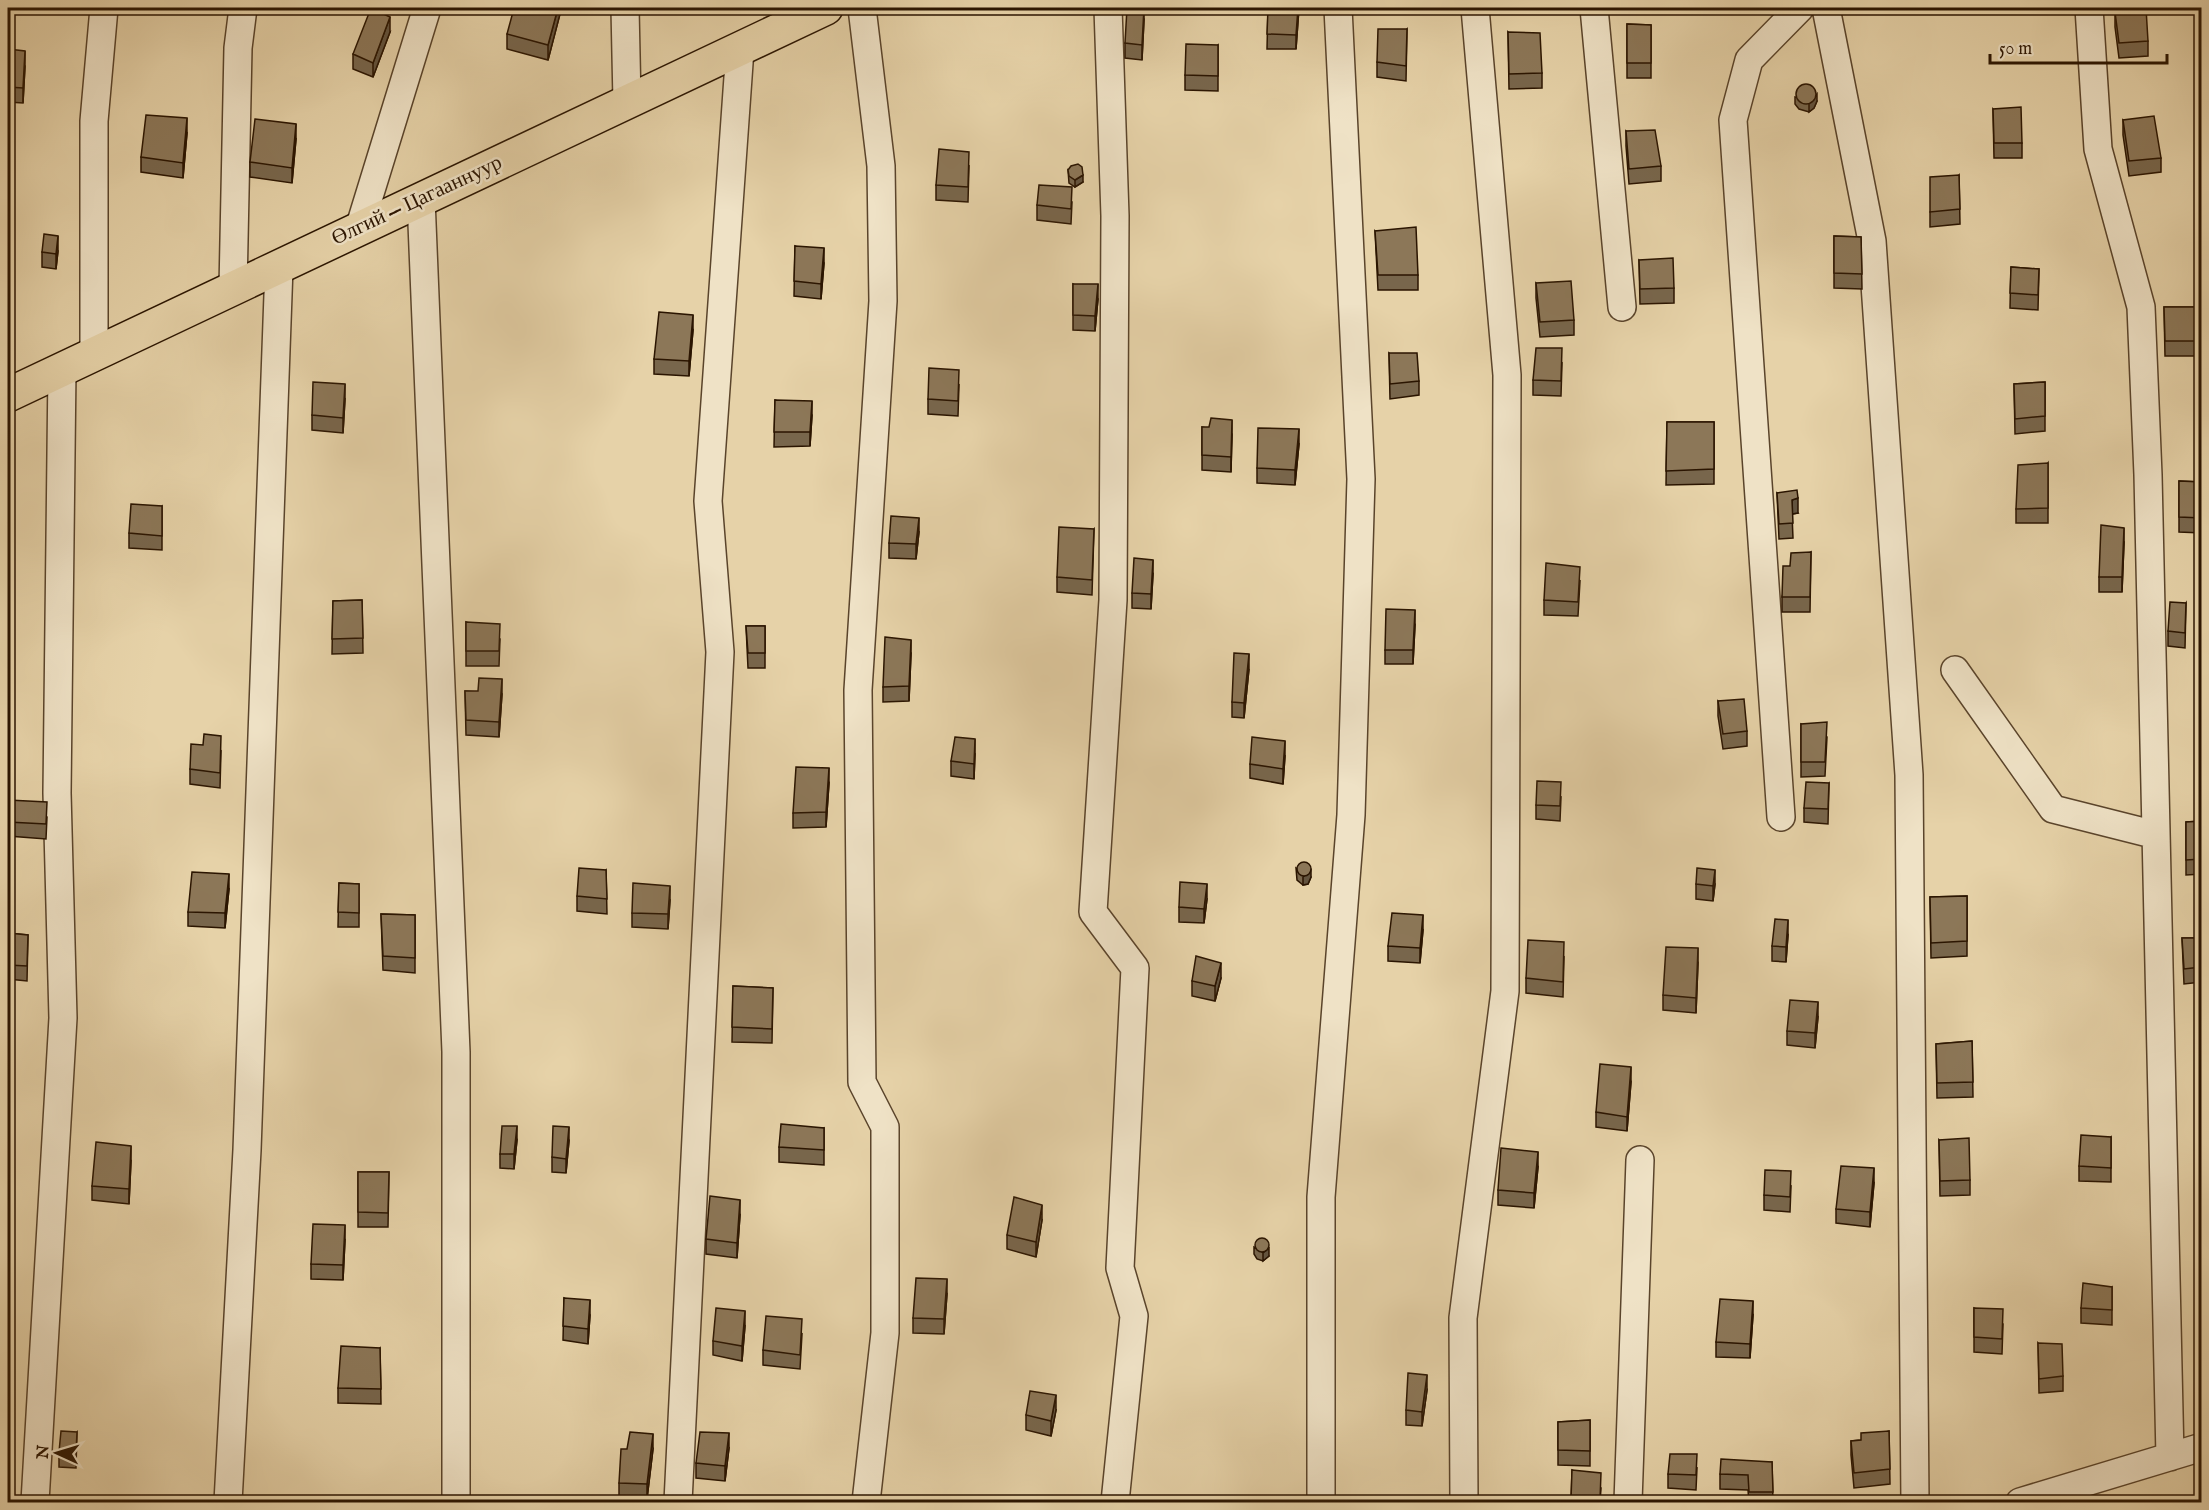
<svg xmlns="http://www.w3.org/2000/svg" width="2209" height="1510" viewBox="0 0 2209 1510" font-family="'IM FELL English',serif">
<rect width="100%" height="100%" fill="#e6d2a8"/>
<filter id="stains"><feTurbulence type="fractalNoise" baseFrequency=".00333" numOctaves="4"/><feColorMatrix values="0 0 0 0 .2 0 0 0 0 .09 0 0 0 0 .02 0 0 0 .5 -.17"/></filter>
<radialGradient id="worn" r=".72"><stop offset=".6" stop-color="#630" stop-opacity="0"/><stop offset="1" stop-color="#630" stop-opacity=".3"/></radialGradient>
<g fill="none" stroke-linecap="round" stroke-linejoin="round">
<defs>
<path id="minor" d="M625,8L627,102
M862,8L881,166L883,301L858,690L862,1082L885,1127V1333L866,1502
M1108,8L1115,216L1113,600L1093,912L1135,968L1120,1268L1134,1316L1115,1502
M1594,8L1622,307
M1826,8L1872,241L1909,775L1915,1502
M2089,8L2098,149L2141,307L2148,475L2170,1457
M421,199L456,1052V1502
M359,229L427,8
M233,288L238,48L243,8
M94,354V121L104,8
M1955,670L2053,809L2156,835
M1781,817L1733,120L1749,60L1800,8
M35,1502L63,1018L57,793L62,369
M228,1502L247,1150L279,267
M678,1502L720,652L708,501L740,49
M1321,1502V1197L1351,815L1361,479L1338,8
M1464,1502L1463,1318L1505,991L1507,375L1475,8
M1628,1502L1640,1160
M2020,1502L2202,1447"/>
<path id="highway" d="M8,395L826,8"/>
</defs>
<!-- minor casing -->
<use href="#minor" stroke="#5a442b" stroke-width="30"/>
<!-- highway casing -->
<use href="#highway" stroke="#2b1501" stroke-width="36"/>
<!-- minor -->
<use href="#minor" stroke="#efe2c6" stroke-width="27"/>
<!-- highway -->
<use href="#highway" stroke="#e6d2a8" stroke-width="33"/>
</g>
<!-- wall -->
<path fill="#78664c" stroke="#2b1501" stroke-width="1.5" d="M560,8V14L548,60L507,49V34Z
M1268,8H1299L1296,49H1267Z
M2115,12L2148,41V56L2119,58L2115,27Z
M1144,20L1142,60L1125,58V43Z
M1627,24L1651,25V78H1627Z
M1407,29L1406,81L1377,77V62Z
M390,32L373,77L353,69V54Z
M1508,32L1542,73V88L1509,89Z
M1218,45V91L1185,90V75Z
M8,49L25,66L23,103L8,102Z
M1795,97L1817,101L1814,108L1809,112L1799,109L1795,104Z
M1993,109L2022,143V158H1994Z
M2123,120L2161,158V172L2129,176L2123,135Z
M1626,131L1661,166V181L1629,184L1626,146Z
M187,133L183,178L141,172V157Z
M296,139L292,183L250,177V162Z
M969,166L968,202L936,200V185Z
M1068,170L1083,182L1075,187L1069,183Z
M1959,175L1960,224L1930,227V212Z
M1072,202L1071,224L1037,220V205Z
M1375,231L1418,275V290H1378Z
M1834,236L1861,237L1862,289L1834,288Z
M795,246L824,263L821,299L794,296Z
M58,251L56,269L42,267V252Z
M1639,260L1674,288V303L1640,304Z
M2011,267L2039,269L2038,310L2010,308Z
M1536,283L1574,320V335L1540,337L1536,298Z
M1073,284L1098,299L1095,331L1073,330Z
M2164,307H2197L2196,356H2165Z
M693,330L689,376L654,374V359Z
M1389,353L1419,381V395L1390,399Z
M1562,363L1561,396L1533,395V380Z
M2045,382V431L2015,434L2014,384Z
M959,385L958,416L928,414V399Z
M345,399L343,433L312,430V415Z
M775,400L812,415L810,446L774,447Z
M1667,422H1714V484L1666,485Z
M1202,427L1232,434L1231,472L1202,470Z
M1299,444L1295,485L1257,483V468Z
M2048,463V523H2016V509Z
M2179,481L2202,482V533L2179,532Z
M1777,493L1798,513L1792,514L1793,538L1779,539Z
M162,506V550L129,548V533Z
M1094,529L1092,595L1057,592V577Z
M919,532L916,559L889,558V543Z
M2124,543L2122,592H2099V577Z
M1811,552L1810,612H1782V597L1790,566Z
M1153,574L1151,609L1132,608V593Z
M1580,581L1578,616L1544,615V600Z
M362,600L363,653L332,654L333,601Z
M2186,603L2185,648L2168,646V631Z
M466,622L500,639L499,666H466Z
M1415,625L1413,664H1385V650Z
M746,626H765V668H748Z
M911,654L909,701L883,702V687Z
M1249,669L1244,718L1232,717V702Z
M465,691L502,694L499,737L466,735Z
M1718,701L1747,731V746L1723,749L1718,716Z
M1801,724L1827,737L1825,776L1801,777Z
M221,751L220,788L190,784V769Z
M975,754L974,779L951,776V761Z
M1285,756L1283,784L1250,778V764Z
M829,783L826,827L793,828V813Z
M1829,783L1828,824L1804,822V808Z
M1561,797L1560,821L1536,819V805Z
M8,800L47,817L46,839L8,836Z
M2202,821V874L2186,875V822Z
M1296,868L1311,877L1308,884L1303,885L1297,880Z
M606,870L607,914L577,911V896Z
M339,883L359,884V927H338Z
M1696,884H1715L1713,901L1696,899Z
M229,889L225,928L188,926V912Z
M1967,896V956L1931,958L1930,897Z
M1207,899L1204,923L1179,922V907Z
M670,900L668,929L632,927V913Z
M381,914L415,915V973L383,970Z
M1423,930L1420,963L1388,961V946Z
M8,933L28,935L27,981L8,979Z
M1788,935L1786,962L1772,961V946Z
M2182,938H2201V982L2184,984Z
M1564,957L1563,997L1526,993V978Z
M1698,963L1696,1013L1663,1010V995Z
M1221,978L1215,1001L1192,996V981Z
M733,986L773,988L772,1043L732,1042Z
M2196,1005H2202V1061H2196Z
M1818,1017L1815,1048L1787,1045V1031Z
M1972,1041L1973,1097L1937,1098L1936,1044Z
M1631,1082L1627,1131L1596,1127V1112Z
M824,1128V1165L779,1162V1147Z
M2111,1137V1182L2079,1181V1166Z
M517,1140L514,1169L500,1168V1154Z
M1939,1140L1970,1180V1195L1940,1196Z
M569,1141L566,1173L552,1172V1157Z
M131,1161L129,1204L92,1200V1186Z
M1538,1167L1534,1208L1498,1205V1190Z
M358,1172H389L388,1227H358Z
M1874,1183L1870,1227L1836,1223V1209Z
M1791,1186L1790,1212L1764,1210V1195Z
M740,1215L737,1258L706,1254V1239Z
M1042,1220L1036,1257L1007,1249V1235Z
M345,1240L343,1280L311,1279V1264Z
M1254,1247L1269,1256L1263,1261L1257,1259L1254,1254Z
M2197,1276H2202V1322H2199L2197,1291Z
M2112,1287V1325L2081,1323V1308Z
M947,1294L944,1334L913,1333V1318Z
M564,1298L590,1315L588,1344L563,1340Z
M1974,1308L2003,1324L2002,1354L1974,1352Z
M1753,1315L1750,1358L1716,1357V1342Z
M745,1326L742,1361L713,1355V1341Z
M802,1334L800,1369L763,1365V1350Z
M2038,1343L2063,1376V1391L2039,1393Z
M380,1348L381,1404L338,1403V1388Z
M1427,1390L1422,1426L1406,1425V1410Z
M1056,1410L1051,1436L1026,1430V1415Z
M1590,1420V1466L1558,1465V1422Z
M1889,1431L1890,1484L1854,1488L1851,1455V1441L1861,1440Z
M77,1432L76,1468L59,1467V1452Z
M729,1448L725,1481L696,1478V1463Z
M653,1449L647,1499L619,1498V1483Z
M1772,1462L1773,1503H1749L1748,1490L1720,1489V1474Z
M1697,1468L1696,1490L1668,1488V1474Z
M1572,1470L1601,1488L1600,1503H1571Z"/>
<!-- shaded-wall -->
<path fill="#62533e" stroke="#2b1501" stroke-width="1.5" d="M558,8H560V14L548,60V45Z
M1144,8V20L1142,60V45Z
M1298,8H1299L1296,49V35Z
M390,17V32L373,77V63Z
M25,51V66L23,103V88Z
M1817,94V101L1814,108L1809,112V104Z
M187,118V133L183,178V163Z
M296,124V139L292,183V168Z
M1083,175V182L1075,187V180Z
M58,236V251L56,269V254Z
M824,248V263L821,299V284Z
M1098,284V299L1095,331V316Z
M693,315V330L689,376V361Z
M345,384V399L343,433V418Z
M812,401V415L810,446V432Z
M1232,420V434L1231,472V457Z
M1299,429V444L1295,485V470Z
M1798,498V513L1792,514V500Z
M919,518V532L916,559V544Z
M2124,528V543L2122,592V577Z
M1153,560V574L1151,609V594Z
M1415,610V625L1413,664V650Z
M911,640V654L909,701V686Z
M1249,654V669L1244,718V703Z
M502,679V694L499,737V722Z
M975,739V754L974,779V764Z
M1285,741V756L1283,784V769Z
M829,768V783L826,827V812Z
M1311,870V877L1308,884L1303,885V877Z
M1715,870V884L1713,901V886Z
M229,874V889L225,928V913Z
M1207,884V899L1204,923V909Z
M670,886V900L668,929V914Z
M1423,915V930L1420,963V948Z
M1788,920V935L1786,962V947Z
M1698,948V963L1696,1013V998Z
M1221,963V978L1215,1001V986Z
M1818,1002V1017L1815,1048V1033Z
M1631,1067V1082L1627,1131V1117Z
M517,1126V1140L514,1169V1154Z
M569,1127V1141L566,1173V1159Z
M131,1146V1161L129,1204V1189Z
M1538,1152V1167L1534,1208V1193Z
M1874,1168V1183L1870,1227V1212Z
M740,1200V1215L737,1258V1243Z
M1042,1205V1220L1036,1257V1242Z
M345,1225V1240L343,1280V1265Z
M1269,1248V1256L1263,1261V1253Z
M947,1279V1294L944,1334V1319Z
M590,1300V1315L588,1344V1329Z
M1753,1301V1315L1750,1358V1344Z
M745,1311V1326L742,1361V1346Z
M1427,1375V1390L1422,1426V1412Z
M1056,1395V1410L1051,1436V1421Z
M729,1433V1448L725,1481V1466Z
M653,1434V1449L647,1499V1484Z"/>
<!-- building -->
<path fill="#8c7758" stroke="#2b1501" stroke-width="1.5" d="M371,8L390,17L373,63L353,54Z
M514,8H558L548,45L507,34Z
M1127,8H1144L1142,45L1125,43Z
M1268,8H1298L1296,35L1267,34Z
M2124,8H2146L2148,41L2119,43L2115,12H2124Z
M1627,24L1651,25V63H1627Z
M1378,29H1407L1406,66L1377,62Z
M1508,32L1540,33L1542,73L1509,74Z
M1186,44L1218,45V76L1185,75Z
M8,49L25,51L23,88L8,87Z
M1796 94a10 10 0 1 1 20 0a10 10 0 1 1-20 0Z
M2021,107L2022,143H1994L1993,109Z
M146,115L187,118L183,163L141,157Z
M2154,116L2161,158L2129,161L2123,120Z
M255,119L296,124L292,168L250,162Z
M1655,130L1661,166L1629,169L1626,131Z
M939,149L969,152L968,187L936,185Z
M1078,164L1082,167L1083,175L1075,180L1069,176L1068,170L1071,166Z
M1959,175L1960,209L1930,212V177Z
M1039,185L1072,187L1071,209L1037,205Z
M1416,227L1418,275H1378L1375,231Z
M44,234L58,236L56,254L42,252Z
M1834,236L1861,237L1862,274L1834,273Z
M795,246L824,248L821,284L794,281Z
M1673,258L1674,288L1640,289L1639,260Z
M2011,267L2039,269L2038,295L2010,293Z
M1571,281L1574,320L1540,322L1536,283Z
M1073,284H1098L1095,316L1073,315Z
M2164,307H2197L2196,341H2165Z
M659,312L693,315L689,361L654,359Z
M1536,348H1562L1561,381L1533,380Z
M1389,353H1417L1419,381L1390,384Z
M929,368L959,370L958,401L928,399Z
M313,382L345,384L343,418L312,415Z
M2045,382V416L2015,419L2014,384Z
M775,400L812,401L810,432H774Z
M1211,418L1232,420L1231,457L1202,455V427H1209Z
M1667,422H1714V469L1666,471Z
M1258,428L1299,429L1295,470L1257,468Z
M2048,463V508L2016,509L2018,465Z
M2179,481L2202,482V518L2179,517Z
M1797,490L1798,498L1792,500L1793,523L1779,524L1777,493Z
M131,504L162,506V536L129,533Z
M891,516L919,518L916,544L889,543Z
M2101,525L2124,528L2122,577H2099Z
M1059,527L1094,529L1092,580L1057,577Z
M1811,552L1810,597H1782L1783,566H1790L1791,553Z
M1134,558L1153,560L1151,594L1132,593Z
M1546,563L1580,567L1578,602L1544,600Z
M362,600L363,638L332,639L333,601Z
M2170,602L2186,603L2185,633L2168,631Z
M1386,609L1415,610L1413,650H1385Z
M466,622L500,624L499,651H466Z
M746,626H765V653H748Z
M885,637L911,640L909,686L883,687Z
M1234,653L1249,654L1244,703L1232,702Z
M479,678L502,679L499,722L466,720L465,691H478Z
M1744,699L1747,731L1723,734L1718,701Z
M1827,722L1825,762H1801V724Z
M204,734L221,736L220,773L190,769L191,744L203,745Z
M955,737L975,739L974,764L951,761Z
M1252,737L1285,741L1283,769L1250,764Z
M796,767L829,768L826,812L793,813Z
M1537,781L1561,782L1560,806L1536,805Z
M1806,782L1829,783L1828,809L1804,808Z
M8,800L47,802L46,824L8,822Z
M2202,821V859L2186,860V822Z
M1297 869a7 7 0 1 1 14 0a7 7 0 1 1-14 0Z
M579,868L606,870L607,899L577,896Z
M1697,868L1715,870L1713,886L1696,884Z
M192,872L229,874L225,913L188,912Z
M1180,882L1207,884L1204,909L1179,907Z
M339,883L359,884V913L338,912Z
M633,883L670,886L668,914L632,913Z
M1967,896V941L1931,943L1930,897Z
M1392,913L1423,915L1420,948L1388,946Z
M381,914L415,915V958L383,956Z
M1775,919L1788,920L1786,947L1772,946Z
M8,933L28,935L27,966L8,965Z
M2182,938H2201V967L2184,969Z
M1528,940L1564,942L1563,982L1526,978Z
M1666,947L1698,948L1696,998L1663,995Z
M1196,956L1221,963L1215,986L1192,981Z
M733,986L773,988L772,1029L732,1027Z
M1790,1000L1818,1002L1815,1033L1787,1031Z
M2196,1005H2202V1046H2196Z
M1972,1041L1973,1082L1937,1083L1936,1044Z
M1600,1064L1631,1067L1627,1117L1596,1112Z
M781,1124L824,1128V1150L779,1147Z
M502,1126H517L514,1154H500Z
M553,1126L569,1127L566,1159L552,1157Z
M2081,1135L2111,1137V1168L2079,1166Z
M1969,1138L1970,1180L1940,1181L1939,1140Z
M96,1142L131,1146L129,1189L92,1186Z
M1501,1148L1538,1152L1534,1193L1498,1190Z
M1841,1166L1874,1168L1870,1212L1836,1209Z
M1765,1170L1791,1171L1790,1197L1764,1195Z
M358,1172H389L388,1213L358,1212Z
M710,1196L740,1200L737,1243L706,1239Z
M1014,1197L1042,1205L1036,1242L1007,1235Z
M313,1224L345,1225L343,1265L311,1264Z
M1255 1245a7 7 0 1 1 14 0a7 7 0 1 1-14 0Z
M2197,1276H2202V1307H2199Z
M916,1278L947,1279L944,1319L913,1318Z
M2083,1283L2112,1287V1310L2081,1308Z
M564,1298L590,1300L588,1329L563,1326Z
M1720,1299L1753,1301L1750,1344L1716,1342Z
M716,1308L745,1311L742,1346L713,1341Z
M1974,1308L2003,1309L2002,1339L1974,1337Z
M766,1316L802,1319L800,1355L763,1350Z
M2038,1343L2062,1344L2063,1376L2039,1379Z
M341,1346L380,1348L381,1389L338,1388Z
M1408,1373L1427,1375L1422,1412L1406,1410Z
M1030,1391L1056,1395L1051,1421L1026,1415Z
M1590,1420V1451L1558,1450V1422Z
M61,1431L77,1432L76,1453L59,1452Z
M1889,1431L1890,1469L1854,1473L1851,1441L1861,1440V1433Z
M630,1432L653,1434L647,1484L619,1483L621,1449H627Z
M700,1432L729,1433L725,1466L696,1463Z
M1670,1454H1697L1696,1475L1668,1474Z
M1721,1459L1772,1462L1773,1492H1749L1748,1475L1720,1474Z
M1572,1470L1601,1473L1600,1500L1571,1499Z"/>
<g text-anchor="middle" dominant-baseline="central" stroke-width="5" stroke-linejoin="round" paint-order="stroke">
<!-- street labels -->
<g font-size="21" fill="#2b1501" stroke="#efe2c6">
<text transform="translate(417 201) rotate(-25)">Өлгий — Цагааннуур</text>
</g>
</g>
<!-- margin -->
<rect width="2209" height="1510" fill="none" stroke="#e6d2a8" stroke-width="30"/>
<rect x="9" y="9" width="2191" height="1492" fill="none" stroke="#2b1501" stroke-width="3"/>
<rect x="15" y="15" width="2179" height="1480" fill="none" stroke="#2b1501" stroke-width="1.5"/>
<!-- north arrow -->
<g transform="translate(57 1453) rotate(274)" stroke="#efe2c6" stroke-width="4.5" paint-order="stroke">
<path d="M0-4.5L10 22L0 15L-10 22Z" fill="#2b1501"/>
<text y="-9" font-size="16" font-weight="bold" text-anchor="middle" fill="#2b1501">N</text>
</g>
<!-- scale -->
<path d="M1990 54v9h177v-9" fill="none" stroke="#2b1501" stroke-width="3"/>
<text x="1999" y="54" font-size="18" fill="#2b1501" stroke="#efe2c6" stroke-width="4.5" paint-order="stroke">50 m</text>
<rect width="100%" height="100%" filter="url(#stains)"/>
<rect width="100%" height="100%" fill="url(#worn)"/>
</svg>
